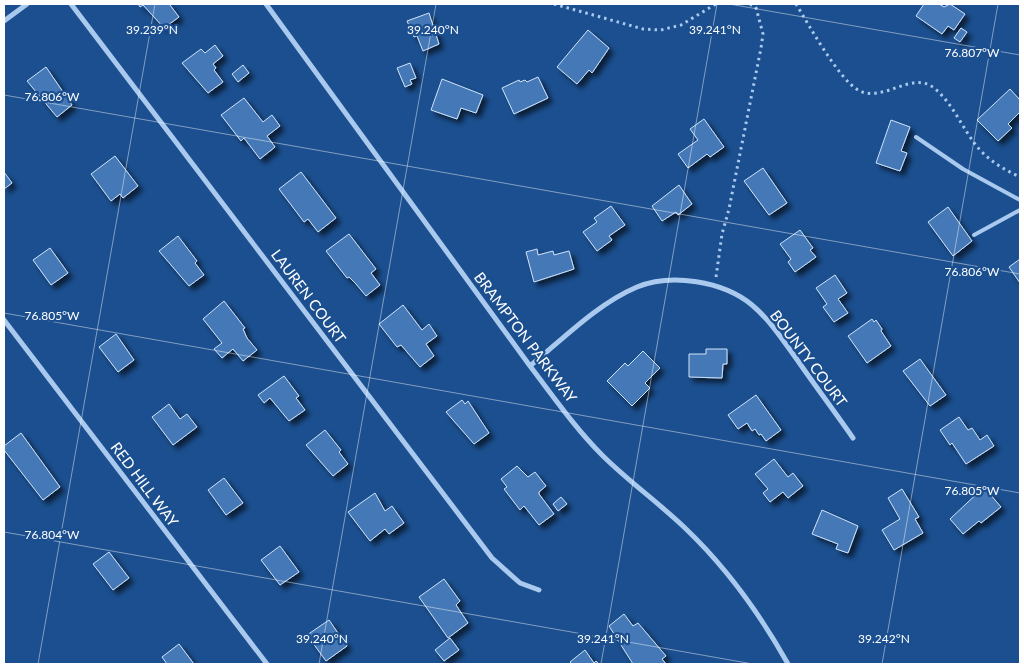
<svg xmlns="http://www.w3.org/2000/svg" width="1024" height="668" viewBox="0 0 1024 668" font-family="Lato,sans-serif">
<defs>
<filter id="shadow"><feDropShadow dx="4.5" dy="4.5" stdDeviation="2.5" flood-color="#0009"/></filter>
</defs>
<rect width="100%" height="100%" fill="#1b4f8f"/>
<!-- building -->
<path fill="#4478b7" stroke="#cfe3fa" filter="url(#shadow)" d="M138,4H172L170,5L179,17L164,28L143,5L140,7Z
M924,4H939L944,7L950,4L965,14L954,30L948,26L942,34L916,16Z
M429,13L439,44L423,51L417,36L414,37L407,21Z
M961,28L967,32L960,42L954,38Z
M588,30L609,48L592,73L589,70L577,84L557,67Z
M215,45L223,56L213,64L216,68L214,70L223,82L208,93L182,63L201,49L205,53Z
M410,63L416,78L410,80L412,84L405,87L397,68Z
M243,65L249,73L238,82L232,74Z
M46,67L72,105L57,117L27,81Z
M538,77L548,98L514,114L502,88L519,80L520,82L525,80L527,82Z
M442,79L483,95L476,113L461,108L457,119L431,110Z
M1010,89L1020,100V112L1008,124L1012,128L998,141L977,120Z
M244,98L263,122L272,115L280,126L267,136L275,147L260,159L244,138L241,141L221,115Z
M704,119L724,147L710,157L707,154L688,168L678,154L698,140L690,129Z
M891,120L910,127L901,151L907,153L900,171L876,163Z
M115,156L138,186L123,198L120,194L111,201L91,174Z
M763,168L787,203L769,215L744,181Z
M4,172L12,183L4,189Z
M301,172L336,218L318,232L308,219L304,222L279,189Z
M679,185L692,204L678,215L676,212L662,221L652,206Z
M611,206L625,225L609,236L612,240L597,251L583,232L597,222L594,218Z
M948,207L972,241L953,256L928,222Z
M800,230L813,248L810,250L816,257L795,272L788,262L791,259L780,244Z
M349,234L376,269L371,273L380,285L366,296L356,284L349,277L347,278L326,251Z
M178,236L197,261L195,263L204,275L189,286L159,251Z
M50,248L68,273L51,285L33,260Z
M537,249L538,255L553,251L554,255L569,251L574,269L534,282L526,252Z
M1020,259V283L1009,267Z
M835,275L847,293L838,299L848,313L834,322L823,307L827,304L816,288Z
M224,301L245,328L243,329L247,338L257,350L243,361L233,349L222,358L214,349L222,343L203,319Z
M403,305L422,330L429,324L437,336L426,344L434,356L420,367L401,345L397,347L379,324Z
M872,319L874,322L876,320L882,329L881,331L891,346L867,363L848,336Z
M116,334L134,360L118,372L99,347Z
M706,349H727V364H723L722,378L689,377V354H706Z
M643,351L660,368L645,383L650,388L632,406L607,381L625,363L628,366Z
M920,359L946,395L930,406L903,371Z
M284,376L299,396L296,398L305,410L289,421L270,398L264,403L258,395Z
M756,395L781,430L766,441L761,434L759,435L755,429L752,431L747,423L738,429L728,415Z
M462,400L465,404L468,401L489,433L474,444L446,412Z
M169,404L180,419L187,414L197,427L173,445L152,417Z
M959,417L968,430L972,428L980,440L987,435L994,446L966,464L952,443L950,445L940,430Z
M325,430L341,450L339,452L348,464L333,476L306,445Z
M21,433L60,487L43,500L4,450V446Z
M774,459L788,477L793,473L803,486L788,498L783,492L770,502L763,493L768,489L755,474Z
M517,466L528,477L535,472L546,486L539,492V494L554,514L539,525L524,506L520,510L504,489L507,487L501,479Z
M224,478L243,503L226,515L208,490Z
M984,487L1001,507L981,523L979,521L963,534L950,519Z
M902,489L919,517L915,519L923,533L894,550L882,530L900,519L888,498Z
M375,493L385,511L392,506L404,523L389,534L385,529L370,541L348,512Z
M561,497L567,504L558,511L553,504Z
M822,510L858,526L848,553L836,549L838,544L812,534Z
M280,546L299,572L280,585L261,560Z
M109,552L129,578L113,590L93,564Z
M444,579L460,601L456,605L468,623L448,638L419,597Z
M624,614L633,626L638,623L655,643L666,656L662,659L666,664H633L609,626Z
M329,620L347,646L326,661L307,635Z
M450,638L459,650L444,661L435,650Z
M179,644L194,664H167L162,657Z
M585,650L594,663L596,661L599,664H572L570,662Z"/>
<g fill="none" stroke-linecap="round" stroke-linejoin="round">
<!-- path -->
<path stroke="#a9c9ee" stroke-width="3" stroke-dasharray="2.5 4" stroke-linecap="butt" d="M554,4L643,29L661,30L681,25L716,4
M750,4L756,8
M796,4C809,25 838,78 858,90C882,104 912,70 934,88C954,104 963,131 980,150C991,162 1005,170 1020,177
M716,277L722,234L729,209L761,48L763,34L755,4"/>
<!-- lane -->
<path stroke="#a9c9ee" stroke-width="4" d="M916,137L963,169L1020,200
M974,235L1020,210"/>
<!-- street -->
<path stroke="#a9c9ee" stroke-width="5" d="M71,4L492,558L520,583L539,590
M266,4L530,366C553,396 575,428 602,455C628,481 659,503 685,528C727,568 760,614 788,664
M4,21L27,4
M4,320L267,664
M530,366C563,339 597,304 637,287C671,273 723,281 752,305C771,321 784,342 798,361C816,387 835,412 853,438"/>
</g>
<!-- ticks -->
<path fill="none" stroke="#fff" stroke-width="1" stroke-opacity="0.45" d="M729,4L1020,55M4,95L1020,274M4,313L1020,493M4,532L753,664M38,664L155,4M319,664L436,4M601,664L717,4M882,664L998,4"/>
<g text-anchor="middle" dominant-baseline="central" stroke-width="4.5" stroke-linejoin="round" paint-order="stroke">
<!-- street labels -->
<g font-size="15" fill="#fff" stroke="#1b4f8f">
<text transform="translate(309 296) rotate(53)">LAUREN COURT</text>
<text transform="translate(526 337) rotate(53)">BRAMPTON PARKWAY</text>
<text transform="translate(809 358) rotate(53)">BOUNTY COURT</text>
<text transform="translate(145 484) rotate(53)">RED HILL WAY</text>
</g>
</g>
<g font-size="12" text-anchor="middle" fill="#fff" stroke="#1b4f8f" stroke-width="4.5" stroke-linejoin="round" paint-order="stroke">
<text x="152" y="34">39.239°N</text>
<text x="433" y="34">39.240°N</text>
<text x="715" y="34">39.241°N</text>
<text x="972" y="57">76.807°W</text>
<text x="52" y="101">76.806°W</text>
<text x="972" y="276">76.806°W</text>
<text x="52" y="320">76.805°W</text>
<text x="972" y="495">76.805°W</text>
<text x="52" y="539">76.804°W</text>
<text x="322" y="643">39.240°N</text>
<text x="603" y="643">39.241°N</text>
<text x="884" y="643">39.242°N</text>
</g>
<!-- border -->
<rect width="1024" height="668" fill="none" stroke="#ffffff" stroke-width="10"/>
</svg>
